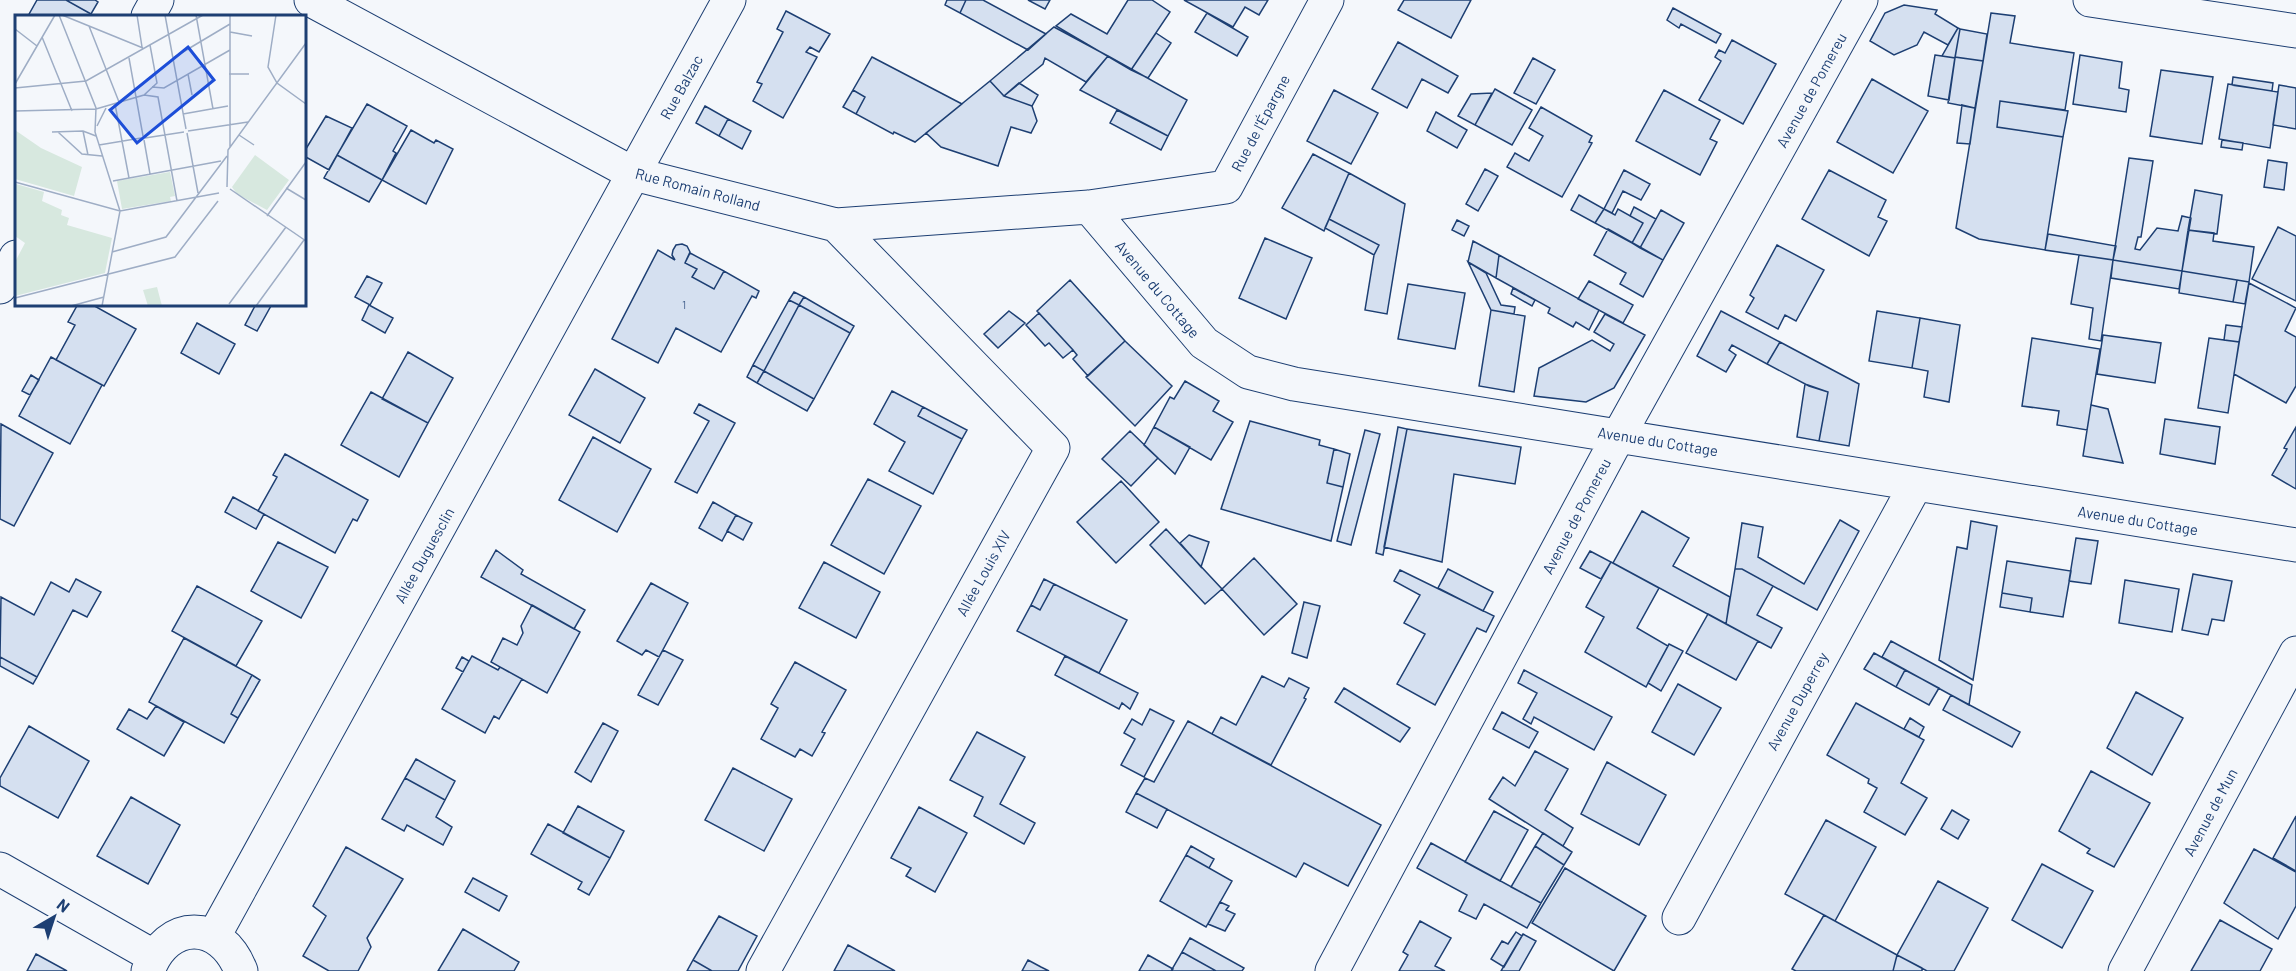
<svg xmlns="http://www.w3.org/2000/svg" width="2296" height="971" viewBox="0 0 2296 971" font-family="Barlow,sans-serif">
<rect width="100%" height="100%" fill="#f4f7fb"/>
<!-- building -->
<path fill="#d5e0f0" stroke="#1d3f73" stroke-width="1.5" d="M37,0H66L91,14L90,16H28Z
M66,0H95L98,2L91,14Z
M947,0H966L960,13L945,5Z
M966,0H983L1046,34L1028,50L960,13Z
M1028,0H1050L1045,9Z
M1128,0H1152L1170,12L1131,70L1056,26L1071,14L1107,34Z
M1184,0H1268L1259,15L1245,7L1233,27Z
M1404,0H1471L1451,38L1398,10Z
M1904,5L1937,10L1935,14L1958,28L1948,45L1924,32L1917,45L1894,55L1870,41L1885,13Z
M1673,8L1721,34L1716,43L1681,24L1679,28L1667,20Z
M786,11L830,34L819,52L810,47L806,52L817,57L783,118L753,101L762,84L757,82L783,32L777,29Z
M1207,13L1248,37L1237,56L1195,32Z
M1991,13L2015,16L2010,43L2074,53L2065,110L2000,101L1997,127L2063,137L2045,250L1979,239L1956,228Z
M1054,27L1108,56L1086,82L1045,58L1043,64L1004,96L990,81Z
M1958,28L1960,29L1955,58L1942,56Z
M1960,29L1987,34L1983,61L1955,57Z
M1156,33L1171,43L1148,78L1131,70Z
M1732,40L1776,64L1743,124L1699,100L1721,61L1715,57L1719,50L1725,53Z
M1398,42L1458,76L1448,93L1422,79L1407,108L1372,89Z
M1935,55L1955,58L1949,100L1928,96Z
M2080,55L2122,62L2119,88L2129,90L2126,112L2073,104Z
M1108,56L1187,100L1168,136L1080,90Z
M872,57L962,104L915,142L894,132L893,134L856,114L865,97L853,90Z
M1955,57L1983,61L1975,108L1948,103Z
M1533,58L1555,70L1536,104L1514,93Z
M2161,70L2213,77L2202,144L2150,136Z
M2233,77L2273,83L2272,91L2232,85Z
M1872,79L1928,111L1893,173L1837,142Z
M990,81L1004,96L1032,106L1037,121L1031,133L1011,127L998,166L941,147L926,133Z
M1019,83L1038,95L1032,106L1004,96Z
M2228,84L2278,92L2270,148L2219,139Z
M2279,85L2296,88V129L2273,125Z
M1495,89L1532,110L1512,145L1475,125Z
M853,90L865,97L856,114L843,107Z
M1334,90L1378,113L1351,164L1307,141Z
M1664,90L1720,120L1710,139L1717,142L1700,175L1636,141Z
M1492,93L1475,125L1458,116L1471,94Z
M2000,101L2068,111L2063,137L1997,127Z
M367,104L407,126L393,151L396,153L382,180L337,155Z
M1962,105L1975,108L1970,144L1957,143Z
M705,106L728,119L719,136L696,123Z
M1541,107L1592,136L1589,142L1592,143L1562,197L1507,167L1515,153L1529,161L1543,136L1529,128Z
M1117,110L1168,136L1161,150L1110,123Z
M1436,112L1467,130L1457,148L1427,131Z
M326,116L352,128L329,170L304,156V152Z
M728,119L751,131L742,149L719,136Z
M411,130L434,143L436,140L453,149L426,204L382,180Z
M2222,140L2243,143L2242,150L2221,147Z
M1313,154L1349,173L1324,231L1282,208Z
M337,155L382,180L369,202L324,178Z
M2129,158L2153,161L2141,237H2138L2135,249L2140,250L2157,228L2178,231L2182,216L2191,218L2182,271L2113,260Z
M2268,160L2287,163L2284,190L2264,187Z
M1485,169L1498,176L1478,211L1466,204Z
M1624,170L1650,184L1641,200L1623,191L1612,213L1604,209Z
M1829,170L1886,200L1878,217L1887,221L1869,256L1802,219Z
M1349,173L1405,204L1387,314L1365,310L1374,255L1379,245L1329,219Z
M2195,190L2222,195L2217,234L2188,230Z
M1579,195L1604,209L1595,223L1571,210Z
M1634,207L1656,219L1640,248L1632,243L1643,223L1630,216Z
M1604,209L1615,215L1618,209L1643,223L1632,243L1595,223Z
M1661,210L1684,223L1663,260L1640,248Z
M1329,219L1379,245L1374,255L1325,228Z
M1457,220L1469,226L1464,236L1452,230Z
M2278,227L2296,236V301L2252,279Z
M1608,229L1663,260L1643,297L1620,284L1626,273L1594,255Z
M2188,230L2214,233L2213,241L2254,247L2249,282L2182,271Z
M2048,234L2116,246L2113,260L2045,250Z
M1265,238L1312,258L1286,319L1239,298Z
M1473,241L1499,255L1496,278L1468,262Z
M682,244L687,246L690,252L685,263L697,269L692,277L714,289L724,271L759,291L756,298L752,296L721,352L676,328L658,363L612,339L658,250L675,260L672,255L673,250L676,245Z
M1777,245L1824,270L1796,321L1785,315L1778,329L1746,312L1754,298L1750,295Z
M690,253L724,271L714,289L692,277L697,269L685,263Z
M1499,255L1599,310L1589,330L1576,322L1573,327L1548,313L1550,308L1496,278Z
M2079,255L2113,260L2101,341L2089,339L2093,308L2071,304Z
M2113,260L2182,271L2179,289L2111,278Z
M1468,262L1486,273L1501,305L1515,307L1514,314L1491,310Z
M2182,271L2237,280L2233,302L2179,293Z
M367,276L382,283L370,305L355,297Z
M1070,280L1125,341L1088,376L1073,359L1077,355L1073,350L1037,311Z
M2237,280L2249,282L2245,304L2233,302Z
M1589,281L1633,305L1623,323L1578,299Z
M2249,283L2296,308L2285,331L2296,337V386L2286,403L2234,374Z
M1408,284L1465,293L1455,349L1398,339Z
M1513,288L1535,300L1532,306L1511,294Z
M794,292L804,297L799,305L789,300Z
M804,297L854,326L850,333L799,305Z
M789,300L799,305L764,371L753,365Z
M78,304H91L136,329L104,386L56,360L75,325L68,322Z
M256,304H272L257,331L245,325Z
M369,305L393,318L385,333L362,320Z
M799,305L850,333L814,399L764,371Z
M1491,310L1525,316L1514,392L1479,386Z
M1009,311L1025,323L998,348L984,334Z
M1721,311L1780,342L1767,364L1732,345L1729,350L1736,355L1726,372L1697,356Z
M1877,311L1920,318L1912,368L1869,361Z
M1039,313L1073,350L1063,358L1049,343L1045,346L1026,325Z
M1605,314L1645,335L1614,388L1586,402L1534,396L1539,368L1592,340L1610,351L1614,344L1594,332Z
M1920,318L1960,325L1949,402L1924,397L1928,371L1912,368Z
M197,323L235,344L219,374L181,353Z
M2226,325L2242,327L2239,342L2224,340Z
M2103,335L2161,343L2155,383L2097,374Z
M2032,338L2100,349L2087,430L2057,425L2059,411L2022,406Z
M2209,338L2239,342L2228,413L2198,408Z
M1125,341L1172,386L1135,426L1086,377Z
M1780,342L1859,384L1849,446L1819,441L1828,392L1809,386L1767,364Z
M408,352L453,378L428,423L382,399Z
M51,357L102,385L70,444L19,416Z
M753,365L764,371L757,383L747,377Z
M595,369L645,398L620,443L569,415Z
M764,371L814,399L807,411L757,383Z
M31,375L39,380L30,395L22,391Z
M1185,381L1219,401L1213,411L1233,422L1211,460L1154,427L1170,397L1174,399Z
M1805,384L1828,392L1819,441L1797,437Z
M892,391L923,407L918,416L962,439L933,494L889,471L905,442L874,424Z
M371,392L428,423L399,477L341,445Z
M699,404L735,423L697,493L675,482L709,421L694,413Z
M2091,405L2108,409L2123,463L2083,456Z
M923,407L967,430L962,439L918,416Z
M2165,419L2220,427L2215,464L2160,454Z
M1250,421L1320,440L1319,445L1334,449L1327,483L1343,487L1331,541L1221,509Z
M1,424L53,453L14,526L0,519Z
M1154,427L1190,447L1175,474L1144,445Z
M1398,427L1407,429L1383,555L1376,553Z
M2296,427V489L2272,475L2287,449L2284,448Z
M1407,429L1521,447L1515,484L1454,474L1442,562L1384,547Z
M1365,430L1380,434L1351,545L1337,541Z
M1130,431L1158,458L1131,486L1102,459Z
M593,437L651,469L617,532L559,500Z
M1334,449L1350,454L1343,487L1327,483Z
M285,454L368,500L357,521L353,519L335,553L258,511L277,477L273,475Z
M868,479L921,506L884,574L831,545Z
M1121,481L1159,522L1116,563L1077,522Z
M233,497L264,514L256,529L225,512Z
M713,502L736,515L722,541L699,528Z
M1642,511L1689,538L1673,566L1730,597L1726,624L1613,563Z
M736,515L752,523L743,540L727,531Z
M1840,520L1859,531L1817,610L1742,569H1735L1742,523L1763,527L1758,557L1804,584Z
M1971,521L1997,526L1973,680L1939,660L1957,547L1967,549Z
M1166,529L1222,589L1205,604L1150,545Z
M1189,535L1209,542L1201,567L1180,543Z
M2076,538L2098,541L2091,584L2069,581Z
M278,542L328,567L301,618L251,591Z
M496,550L523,570L521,574L585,610L574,629L481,577Z
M1590,551L1611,562L1601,579L1580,568Z
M1254,558L1297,604L1264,635L1222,589Z
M2007,561L2071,571L2063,617L2030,612L2032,598L2002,593Z
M824,562L880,592L856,638L799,608Z
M1611,562L1659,588L1637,628L1668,646L1646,687L1585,652L1604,617L1586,607Z
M1448,569L1493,592L1483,611L1438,588Z
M1735,569H1742L1773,586L1757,615L1782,628L1771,648L1726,624Z
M1400,570L1494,616L1486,632L1477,628L1435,705L1397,684L1425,634L1404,623L1420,595L1394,581Z
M2193,574L2232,581L2224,621L2212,619L2208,635L2182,630Z
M76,579L101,592L87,617L73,610L37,677L0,657L1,597L34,615L51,582L69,592Z
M1044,579L1054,584L1040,610L1031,605Z
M2125,580L2179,589L2172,632L2119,623Z
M651,583L688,603L659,657L646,650L642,655L617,641Z
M1054,584L1127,620L1099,673L1017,631L1031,605L1040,610Z
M197,586L262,621L236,666L172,631Z
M2002,593L2032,598L2030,612L2000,607Z
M1304,602L1320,606L1307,658L1292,653Z
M532,605L580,632L547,693L491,662L503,638L517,645L523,633L521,626Z
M1708,614L1758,641L1736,680L1686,653Z
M184,638L252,675L231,714L238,718L224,743L149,702Z
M1891,641L1972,685L1969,705L1882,657Z
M1669,644L1683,651L1661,691L1648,683Z
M663,650L683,660L658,705L638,695Z
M1874,653L1905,670L1896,687L1864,669Z
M472,656L498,670L500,667L522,679L499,719L494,716L485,733L442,709Z
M1065,656L1138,693L1130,709L1122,703L1119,709L1055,675Z
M0,657L37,677L33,684L0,666Z
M462,657L469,661L463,672L456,668Z
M795,662L846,690L822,732L825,733L812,756L800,749L795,757L761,739L778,708L771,704Z
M1524,670L1612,717L1594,750L1534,717L1531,724L1523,719L1537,693L1518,683Z
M1905,670L1939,688L1929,705L1896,687Z
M252,675L260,680L238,718L231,714Z
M1262,676L1284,687L1289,678L1309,688L1304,698L1306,699L1271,765L1212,734L1221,717L1236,725Z
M1678,684L1721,708L1694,755L1652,732Z
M1344,688L1410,728L1400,742L1335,702Z
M2136,692L2183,718L2152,775L2107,748Z
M1951,695L2020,732L2012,747L1943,710Z
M1856,703L1924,740L1901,783L1927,798L1905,835L1864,812L1877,788L1868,783L1869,779L1827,755Z
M156,706L184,722L164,756L117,729L129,709L147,719Z
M1150,709L1174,721L1144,777L1121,765L1135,739L1124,733L1132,719L1142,725Z
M1502,712L1538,732L1529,748L1493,729Z
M1910,718L1924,727L1919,737L1904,729Z
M1188,721L1381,825L1348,886L1304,863L1296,877L1136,793L1145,778L1154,782Z
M603,723L618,731L591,782L575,772Z
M29,726L89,761L58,818L0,786V778Z
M977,732L1025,757L1000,804L1035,823L1024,844L974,816L983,797L950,780Z
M1535,751L1568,769L1545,810L1573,828L1563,846L1489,799L1503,777L1515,786Z
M416,759L455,781L445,800L405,778Z
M1607,762L1666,795L1639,845L1581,814Z
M733,768L792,799L764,851L705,820Z
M2091,771L2150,803L2114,867L2087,853L2090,849L2059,831Z
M405,778L445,800L436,817L452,827L443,845L407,825L404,831L382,819Z
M1136,793L1167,809L1157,828L1126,812Z
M131,797L180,825L148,884L97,856Z
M578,806L624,831L610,858L563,833Z
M919,807L967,833L935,892L906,876L911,868L891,858Z
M1952,810L1969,820L1958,839L1941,829Z
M1494,811L1528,830L1500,881L1465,862Z
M2296,816V871L2273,858Z
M1826,820L1876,847L1835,921L1785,894Z
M548,824L610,858L589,895L578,889L582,882L531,854Z
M1543,833L1572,852L1564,865L1535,846Z
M1431,843L1541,903L1527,928L1484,904L1476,919L1459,911L1467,895L1417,868Z
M1191,846L1214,859L1209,868L1186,855Z
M1535,846L1564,865L1541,903L1511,887Z
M346,847L403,879L367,938L371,947L358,971H329L303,956L326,916L313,906Z
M2254,849L2296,872V906L2278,939L2224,903Z
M1186,855L1232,881L1206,927L1160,901Z
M2042,864L2093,891L2062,948L2012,920Z
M1565,868L1646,916L1614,971L1532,923Z
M473,878L507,896L499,911L465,892Z
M1938,881L1988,908L1954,971H1927L1897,955Z
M1220,902L1229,906L1226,910L1235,914L1225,931L1208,924Z
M1824,915L1897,955L1893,971H1796L1792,969Z
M719,916L757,936L738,971H712L693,960Z
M2220,920L2272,949L2260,971H2191Z
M1420,921L1451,938L1435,966L1445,971H1399L1408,955L1403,952Z
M463,929L519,962L514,971H438Z
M1516,932L1522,936L1504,967L1491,959L1502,941L1508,944Z
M1523,934L1536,941L1519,971H1501Z
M1190,938L1244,968L1242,971H1216L1182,952Z
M848,945L895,971H834Z
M1182,952L1216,971H1171Z
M36,954L67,971H27Z
M1148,955L1173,969L1171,971H1139Z
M1897,955L1922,968V971H1893Z
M693,960L712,971H687Z
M1028,960L1041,967L1049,971H1022Z"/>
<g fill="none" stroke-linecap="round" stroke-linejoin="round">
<defs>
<path id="minor" d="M311,0L634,174L836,225L1089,207L1226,187L1327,0
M2090,0L2296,31
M148,16L157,0
M1089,207L1204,343L1248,372L1294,384L2296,545
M0,287L16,257
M0,869L153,956
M1679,918L1916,484
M214,936L729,0
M148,971C167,919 221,919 241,971
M763,971L1053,448L836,225
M1332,971L1619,435L1861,0
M2125,971L2296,653"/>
</defs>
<!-- minor casing -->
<use href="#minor" stroke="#1d3f73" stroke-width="35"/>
<!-- minor -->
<use href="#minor" stroke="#f4f7fb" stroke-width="33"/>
</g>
<g text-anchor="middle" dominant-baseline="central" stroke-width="4.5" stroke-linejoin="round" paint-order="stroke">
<!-- number labels -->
<g font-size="12" fill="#4b6792">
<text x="684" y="304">1</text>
</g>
<!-- street labels -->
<g font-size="15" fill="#1d3f73" stroke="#f4f7fb">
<text transform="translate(681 87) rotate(-61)">Rue Balzac</text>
<text transform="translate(1811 90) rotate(-61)">Avenue de Pomereu</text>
<text transform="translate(1260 123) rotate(-62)">Rue de l'Épargne</text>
<text transform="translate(698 189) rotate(15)">Rue Romain Rolland</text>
<text transform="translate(1158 289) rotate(50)">Avenue du Cottage</text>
<text transform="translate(1658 441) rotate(9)">Avenue du Cottage</text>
<text transform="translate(1576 516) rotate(-62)">Avenue de Pomereu</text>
<text transform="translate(2138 520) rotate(9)">Avenue du Cottage</text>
<text transform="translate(424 555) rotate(-61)">Allée Duguesclin</text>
<text transform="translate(983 573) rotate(-61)">Allée Louis XIV</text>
<text transform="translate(1797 701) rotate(-61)">Avenue Duperrey</text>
<text transform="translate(2210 812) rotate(-62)">Avenue de Mun</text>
</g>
</g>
<!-- overview -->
<g transform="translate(15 15)">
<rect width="291" height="291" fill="#f4f7fb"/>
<path d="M0,115L26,133L67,152L59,181L0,164ZM240,140L274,165L252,195L222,179L217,172ZM155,157L160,181L155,182L156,186L107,194L102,166ZM1,169L29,177L27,186L47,195L46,200L54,203L52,210L97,223L90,258L0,281V247L10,228L0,221ZM142,272L147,291H133L128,275Z" fill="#d7e8df"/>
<path fill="none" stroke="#9eadc5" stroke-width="1.5" d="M44,0L81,93L80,117L105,196L87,291M47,0L128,33M122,0L127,32M122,0H144M150,0L171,114M181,0L198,94M261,0L253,52L262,68L291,89M74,11L104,87M0,14L22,31M215,17L237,21M27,22L57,96M114,43L128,121M158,43L215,9M173,59L177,80M214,59H234M0,69L40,0M137,72L149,73L215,35M0,73L71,66L188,0M129,80L143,82L162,186M100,89L114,163M0,96L81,94L129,80L142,68L135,30M168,99L213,91M82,111L91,93M68,116L73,140M173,116L233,107M37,117L68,116L81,121M43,117L67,139L87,141M172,118L183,178M224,120L239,130M130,123L169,117M129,125L135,159M84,130L126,123M215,132V0M98,166L206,146M0,167L105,196L204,178M212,172L213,135L291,28M271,173L291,185M215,174L291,226M252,201L291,147M97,237L151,222L212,141M0,283L160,242L203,186M214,289L271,212M56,291L89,282M241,291L289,225"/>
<path fill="#1d4ed8" fill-opacity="0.15" stroke="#1d4ed8" stroke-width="3" d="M173,32L199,65L122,128L95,95Z"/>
<rect width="291" height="291" fill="none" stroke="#1d3f73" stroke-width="3"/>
</g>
<!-- north arrow -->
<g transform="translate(54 917) rotate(39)" stroke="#f4f7fb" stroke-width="4.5" paint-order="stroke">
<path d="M0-4.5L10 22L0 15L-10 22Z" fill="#1d3f73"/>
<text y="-9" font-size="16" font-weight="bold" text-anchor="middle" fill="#1d3f73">N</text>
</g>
</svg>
